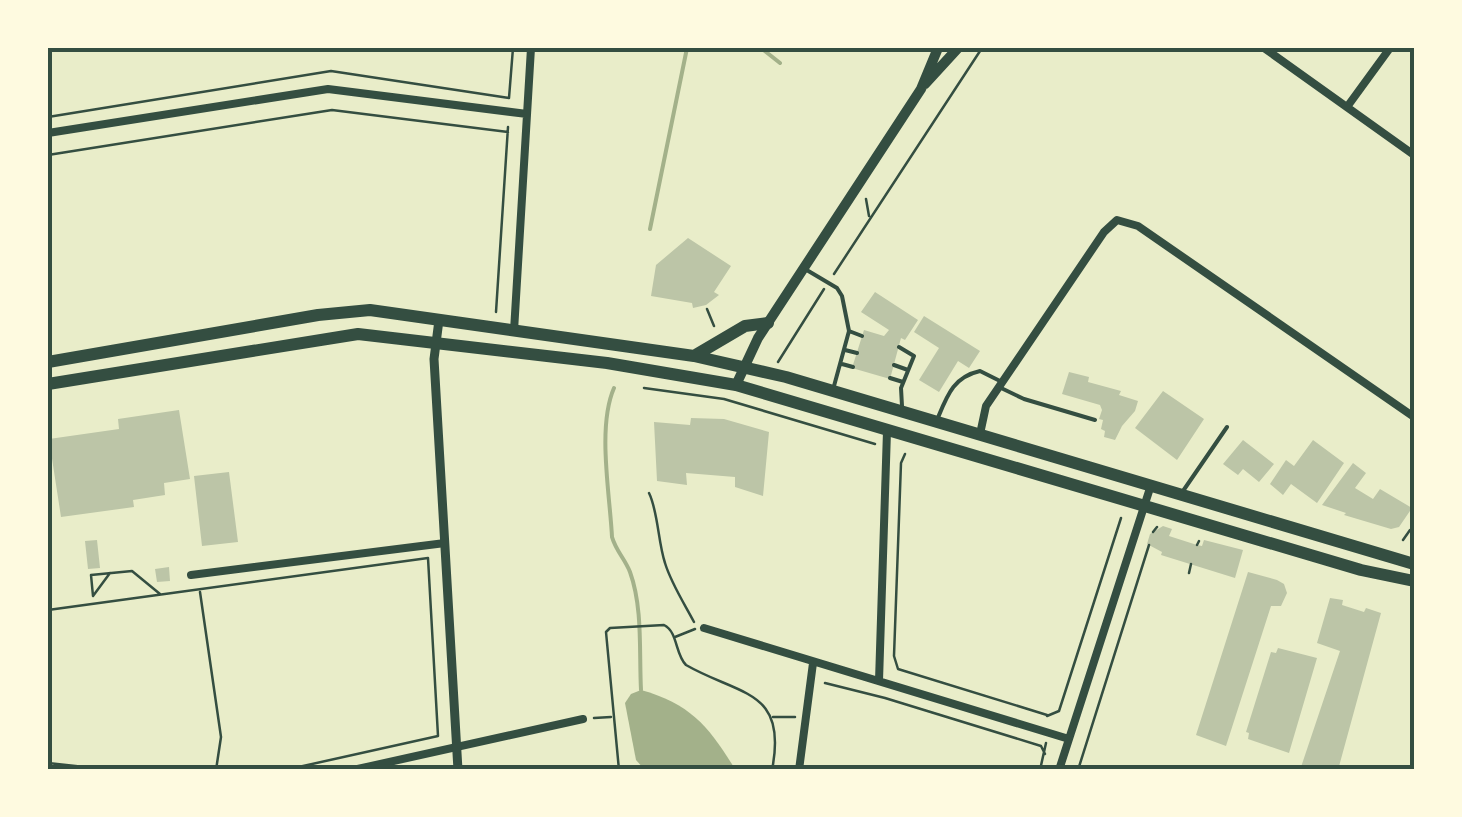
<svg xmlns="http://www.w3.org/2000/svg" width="1462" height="817" viewBox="0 0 1462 817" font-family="Rubik,sans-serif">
<rect width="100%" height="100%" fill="#e9edc9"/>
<!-- water -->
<path fill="#a3b18a" d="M641,690C691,704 709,727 735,769H644L636,760L625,703L631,694Z"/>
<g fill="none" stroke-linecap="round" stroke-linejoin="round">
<!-- stream -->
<path stroke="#a3b18a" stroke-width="4" d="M761,48L780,63
M650,229L687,48
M614,388C597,427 610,495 612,537C616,551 625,559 630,572C643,608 639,652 641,690"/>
</g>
<!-- building -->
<path fill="#bcc5a7" d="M688,238L731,266L714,292L719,295L706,305L693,308L692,303L651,296L656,265Z
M875,292L918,320L905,340L901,338L890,379L852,368L864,330L884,336L889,330L861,312Z
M924,316L980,351L969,368L958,361L939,392L919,380L939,348L914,332Z
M1069,372L1089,377L1088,382L1121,391L1119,395L1138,401L1135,411L1122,426L1115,440L1104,437L1105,431L1101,429L1103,420L1099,419L1102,410L1100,405L1062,394Z
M1163,391L1204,419L1177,460L1135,428Z
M179,410L190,479L164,483L165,495L133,500L134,507L61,517L49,439L119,429L118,419Z
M691,418L724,419L769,432L763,496L735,487V477L686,473L687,485L657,481L654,422L690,425Z
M1243,440L1274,464L1259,482L1243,469L1238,475L1223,464Z
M1313,440L1344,463L1317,503L1291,484L1283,495L1270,484L1286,460L1294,466Z
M1353,463L1366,473L1355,488L1373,499L1380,489L1412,508L1399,527L1391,529L1344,515L1346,513L1322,505Z
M229,472L238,542L202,546L194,476Z
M1163,526L1172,529L1169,536L1197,545L1202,546L1204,540L1243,550L1235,578L1161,555L1162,552L1147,544L1150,534Z
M97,540L100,568L88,569L85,541Z
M169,567L170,581L157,582L155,569Z
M1248,572L1277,580L1284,584L1287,593L1281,606H1271L1226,746L1196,735Z
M1330,598L1343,600L1342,605L1364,612L1366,608L1381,613L1338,770H1300L1340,651L1317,643Z
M1278,648L1317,658L1289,753L1248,739L1249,733L1246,732L1271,652L1276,653Z"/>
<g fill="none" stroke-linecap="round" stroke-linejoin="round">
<!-- path -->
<path stroke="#344e41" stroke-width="2.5" d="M48,117L331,71L509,98L513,48
M48,155L332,110L508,132
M866,199L869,216
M834,274L982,48
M707,309L714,326
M496,312L508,127
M778,362L824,289
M644,388L724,399L875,444
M905,454L901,463L894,656L898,669L1047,715
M649,493C658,511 658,542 665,563C671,583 684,603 694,622
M1153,532L1157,527
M1403,540L1410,530
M1197,545L1199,541
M110,573L93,596L91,575L132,571L160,594
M1189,573L1191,564
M200,592L221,737L216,770
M48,610L428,558L438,736L285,770
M675,637L695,629
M825,683L885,698L1041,746L1045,754
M1047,716L1059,711L1121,518
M773,717H795
M594,718L611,717
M48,763L112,770
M428,770L440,767V770
M619,770L606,632L610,628L664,625C678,632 675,654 686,665C740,696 788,689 772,770
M1040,770L1046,743
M1078,770L1149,545"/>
<!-- service -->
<path stroke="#344e41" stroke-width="4" d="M805,269L837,288L842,296L849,331L834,386
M849,331L862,336
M899,347L914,356L901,388L902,406
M845,350L857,353
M842,364L853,367
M894,365L908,370
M890,378L903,382
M999,387L1024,399L1095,420
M937,420C947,396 953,377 980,371L1002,382
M1183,491L1227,427"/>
<!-- minor -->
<path stroke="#344e41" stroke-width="8" d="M1264,48L1414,155
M1347,107L1390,48
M48,133L328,89L527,114
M514,331L531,48
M980,434L986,406L1104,232L1117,220L1138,226L1414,417
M191,575L445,543
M704,628L1069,739
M879,681L887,431
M353,770L583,719
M799,770L813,663
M1059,770L1151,485"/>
<!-- tertiary -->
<path stroke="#344e41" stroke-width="9" d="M439,320L434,359L458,770"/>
<!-- secondary -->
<path stroke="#344e41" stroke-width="10" d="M925,84L958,48
M736,385L758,338L921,89L938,48"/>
<!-- trunk -->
<path stroke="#344e41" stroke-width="12" d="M694,356L745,326L768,323
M48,362L318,315L370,310L694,356L786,377L1414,564
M48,384L358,334L607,363L736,385L1361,570L1414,581"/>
</g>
<!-- border -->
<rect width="1462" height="817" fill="none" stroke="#fefae0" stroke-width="100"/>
<rect x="50" y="50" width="1362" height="717" fill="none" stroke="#344e41" stroke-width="4"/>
</svg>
